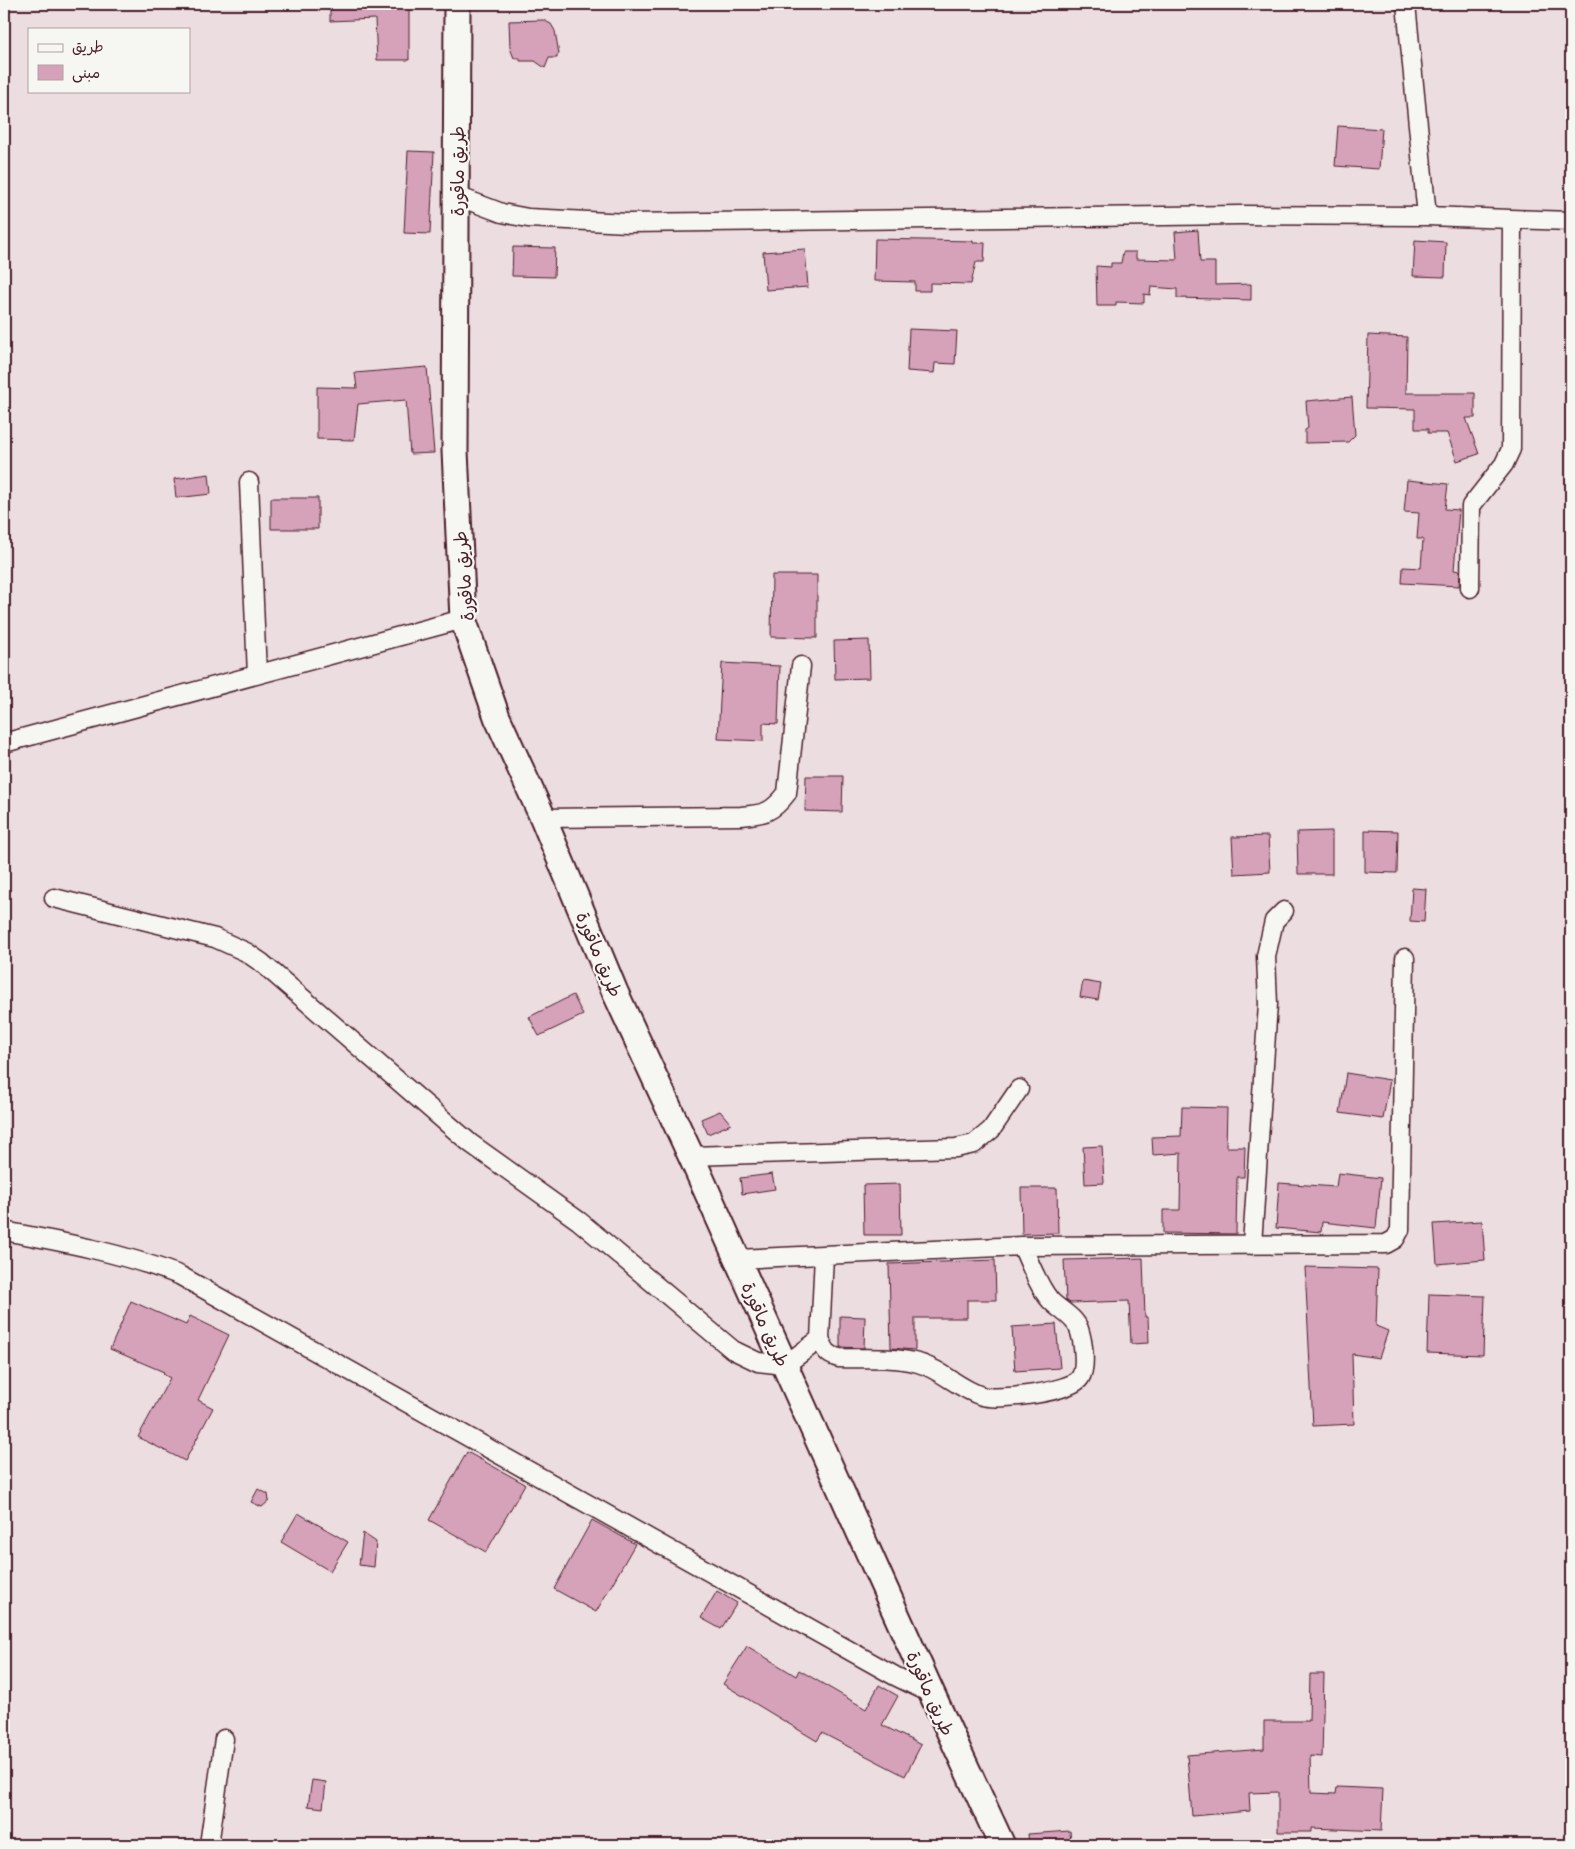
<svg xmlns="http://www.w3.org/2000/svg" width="1575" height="1849" viewBox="0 0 1575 1849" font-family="Mali,'Playpen Sans Arabic',sans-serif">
<rect width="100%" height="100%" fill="#ecdde1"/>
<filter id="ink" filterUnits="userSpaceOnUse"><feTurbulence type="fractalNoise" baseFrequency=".02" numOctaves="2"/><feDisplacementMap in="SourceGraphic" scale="10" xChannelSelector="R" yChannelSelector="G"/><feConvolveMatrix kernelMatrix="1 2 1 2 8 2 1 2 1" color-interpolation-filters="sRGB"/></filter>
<g filter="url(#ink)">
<!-- building -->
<path fill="#d6a2ba" stroke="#4a1f2b" d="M330,4H409V60H377L375,19L330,21Z
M543,20L551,24L555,31L559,54L557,55V58H549L545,68L535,61H520V58H514L510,48L509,21Z
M1338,126L1382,129L1379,169L1335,166Z
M408,151L434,152L430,234L404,233Z
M1198,230L1200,262H1215V285L1251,284V300L1177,298V289L1151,287L1150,295L1144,294V303L1116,302V306H1097L1096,266L1111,267V263H1121L1123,252H1136V259L1177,260L1175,232Z
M875,239L973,241V243H985L984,262H976L971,284L930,283V291H915V282L874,281Z
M1415,240L1446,242L1445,277L1413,276Z
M513,247L555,248L554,277L512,276Z
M805,249L808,287L766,290L763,252Z
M909,329L957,331L955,364L935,363L934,373L907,371Z
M1368,335L1407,337L1406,393H1475V418H1466L1479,454L1457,461L1447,433H1428V429H1415V409L1366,408Z
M427,367L434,453L410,454L406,400L358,404L354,440L317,439V387L357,388L355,373Z
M1352,397L1355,435L1348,442L1305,443V430L1308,428L1306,401Z
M209,474L211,494L176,498L174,479Z
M1407,480L1448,484L1445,509L1459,510L1454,570L1460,571L1459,586L1402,583L1403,567L1421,568L1423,539H1417L1419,513L1404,512Z
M271,498H318V529H271Z
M772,575H817V638L771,637Z
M869,640L870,678L835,679L834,641Z
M722,663L780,666L778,724L763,723V741L718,739Z
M806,776H843L842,812L805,811Z
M1365,830L1398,831L1397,873L1365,872Z
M1332,831V874H1298L1297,832Z
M1268,836L1270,872L1234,874L1232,837Z
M1412,888L1426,889L1424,922L1410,921Z
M1083,981L1101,984L1098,1000L1080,997Z
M573,995L583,1015L539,1036L529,1017Z
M1346,1073L1390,1080L1383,1119L1340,1113Z
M1182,1107L1227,1108L1226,1147H1245L1244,1177H1237L1236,1234L1163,1233V1210H1180L1181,1153L1153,1155L1152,1137L1181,1136Z
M720,1111L731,1124L708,1134L701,1119Z
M1102,1146L1104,1183L1085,1184L1083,1147Z
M1338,1173L1381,1178L1376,1228L1322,1222L1321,1232L1276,1228L1279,1183L1336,1187Z
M772,1174L775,1189L742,1194L740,1178Z
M900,1184L901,1235H864L863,1185Z
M1021,1188H1057L1058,1233L1022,1234Z
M1482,1221L1485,1260L1437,1264L1434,1224Z
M1143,1258L1145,1317H1148L1149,1343L1131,1344L1129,1301L1070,1303L1066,1300L1064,1260Z
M995,1260L996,1300H967V1318H915V1350L891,1348L889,1264Z
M1305,1267L1378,1269L1376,1326L1388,1331L1379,1358L1352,1354L1354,1424L1313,1426Z
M1429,1294L1485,1296L1483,1355L1427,1353Z
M131,1301L186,1325L190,1316L229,1335L198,1400L213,1408L185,1461L138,1437L170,1378L163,1374L164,1372L110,1349Z
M840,1316L865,1317L864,1348L840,1347Z
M1056,1324L1060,1368L1015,1371L1012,1327Z
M467,1452L525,1484L486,1552L429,1520Z
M258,1489L268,1494L269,1501L262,1507L251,1502Z
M298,1513L348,1542L330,1571L281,1542Z
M592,1520L635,1544L596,1612L554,1589Z
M363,1533L376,1542L374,1567L359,1565Z
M717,1591L737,1603L721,1629L701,1618Z
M747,1646L796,1676L799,1670L866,1709L879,1685L898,1696L882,1725L921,1745L905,1776L822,1733L817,1741L723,1684Z
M1310,1674H1324L1322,1757L1310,1756L1311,1793L1336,1794L1337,1787L1383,1789L1381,1831L1312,1828V1832H1278V1792L1249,1793L1250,1811L1192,1816L1187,1755L1264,1749V1721H1309Z
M312,1780L326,1782L323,1808L308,1806Z
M1070,1831L1071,1845H1029L1028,1834Z"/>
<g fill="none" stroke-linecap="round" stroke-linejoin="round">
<defs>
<path id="street" d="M1406,4L1427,216
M457,196L502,213L528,218L628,223L1240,215L1427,216L1571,221
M249,482L257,675
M1470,588L1471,506L1504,464L1511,449L1512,220
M4,743L463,619
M543,818L741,816C764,814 772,813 787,793L801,666
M54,898L215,938L246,952L262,963L470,1143L579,1221L733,1350L758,1362L785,1365L820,1339C825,1350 827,1355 839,1358C864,1359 893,1356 918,1363C941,1369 959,1389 982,1396C998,1401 1071,1392 1080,1378C1087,1367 1083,1341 1079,1329C1074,1316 1059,1310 1050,1300C1038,1286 1030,1263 1022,1246
M691,1156L956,1148L974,1144L991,1130L1019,1089
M4,1231C63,1242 122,1253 179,1275L895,1676L932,1694
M1252,1245L1268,1004L1266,956L1274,921L1284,911
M736,1259L1022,1246L1386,1244L1395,1239L1400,1230L1405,958
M820,1339L824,1255
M209,1845L224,1739"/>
<path id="secondary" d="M457,4L455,451L463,619L497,717L543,818L615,992L691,1156L932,1694L1002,1845"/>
</defs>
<!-- street casing -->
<use href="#street" stroke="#4a1f2b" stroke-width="21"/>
<!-- secondary casing -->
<use href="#secondary" stroke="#4a1f2b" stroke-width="29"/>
<!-- street -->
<use href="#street" stroke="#f6f6f2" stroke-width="18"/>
<!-- secondary -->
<use href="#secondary" stroke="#f6f6f2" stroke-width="25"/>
</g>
</g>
<g text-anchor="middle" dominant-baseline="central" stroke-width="4.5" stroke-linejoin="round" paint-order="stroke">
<!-- street labels -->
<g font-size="18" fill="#4a1f2b" stroke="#f6f6f2">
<text transform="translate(457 171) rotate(-90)">طريق ماقورة</text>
<text transform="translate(463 576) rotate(-95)">طريق ماقورة</text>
<text transform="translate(600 954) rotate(67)">طريق ماقورة</text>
<text transform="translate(766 1324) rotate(66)">طريق ماقورة</text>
<text transform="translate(931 1693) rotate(66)">طريق ماقورة</text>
</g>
</g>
<!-- margin -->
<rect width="1575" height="1849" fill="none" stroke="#f6f6f2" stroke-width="20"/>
<rect x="10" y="10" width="1555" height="1829" fill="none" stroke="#4a1f2b" stroke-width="2" filter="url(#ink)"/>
<!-- legend -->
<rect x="28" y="28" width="162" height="65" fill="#f6f6f2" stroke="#b1a0a2"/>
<rect x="38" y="44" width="25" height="8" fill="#f6f6f2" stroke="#b1a0a2"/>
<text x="72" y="52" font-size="15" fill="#4a1f2b">طريق</text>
<rect x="38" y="65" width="25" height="15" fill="#d6a2ba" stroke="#b1a0a2"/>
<text x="72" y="78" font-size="15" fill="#4a1f2b">مبنى</text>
</svg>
